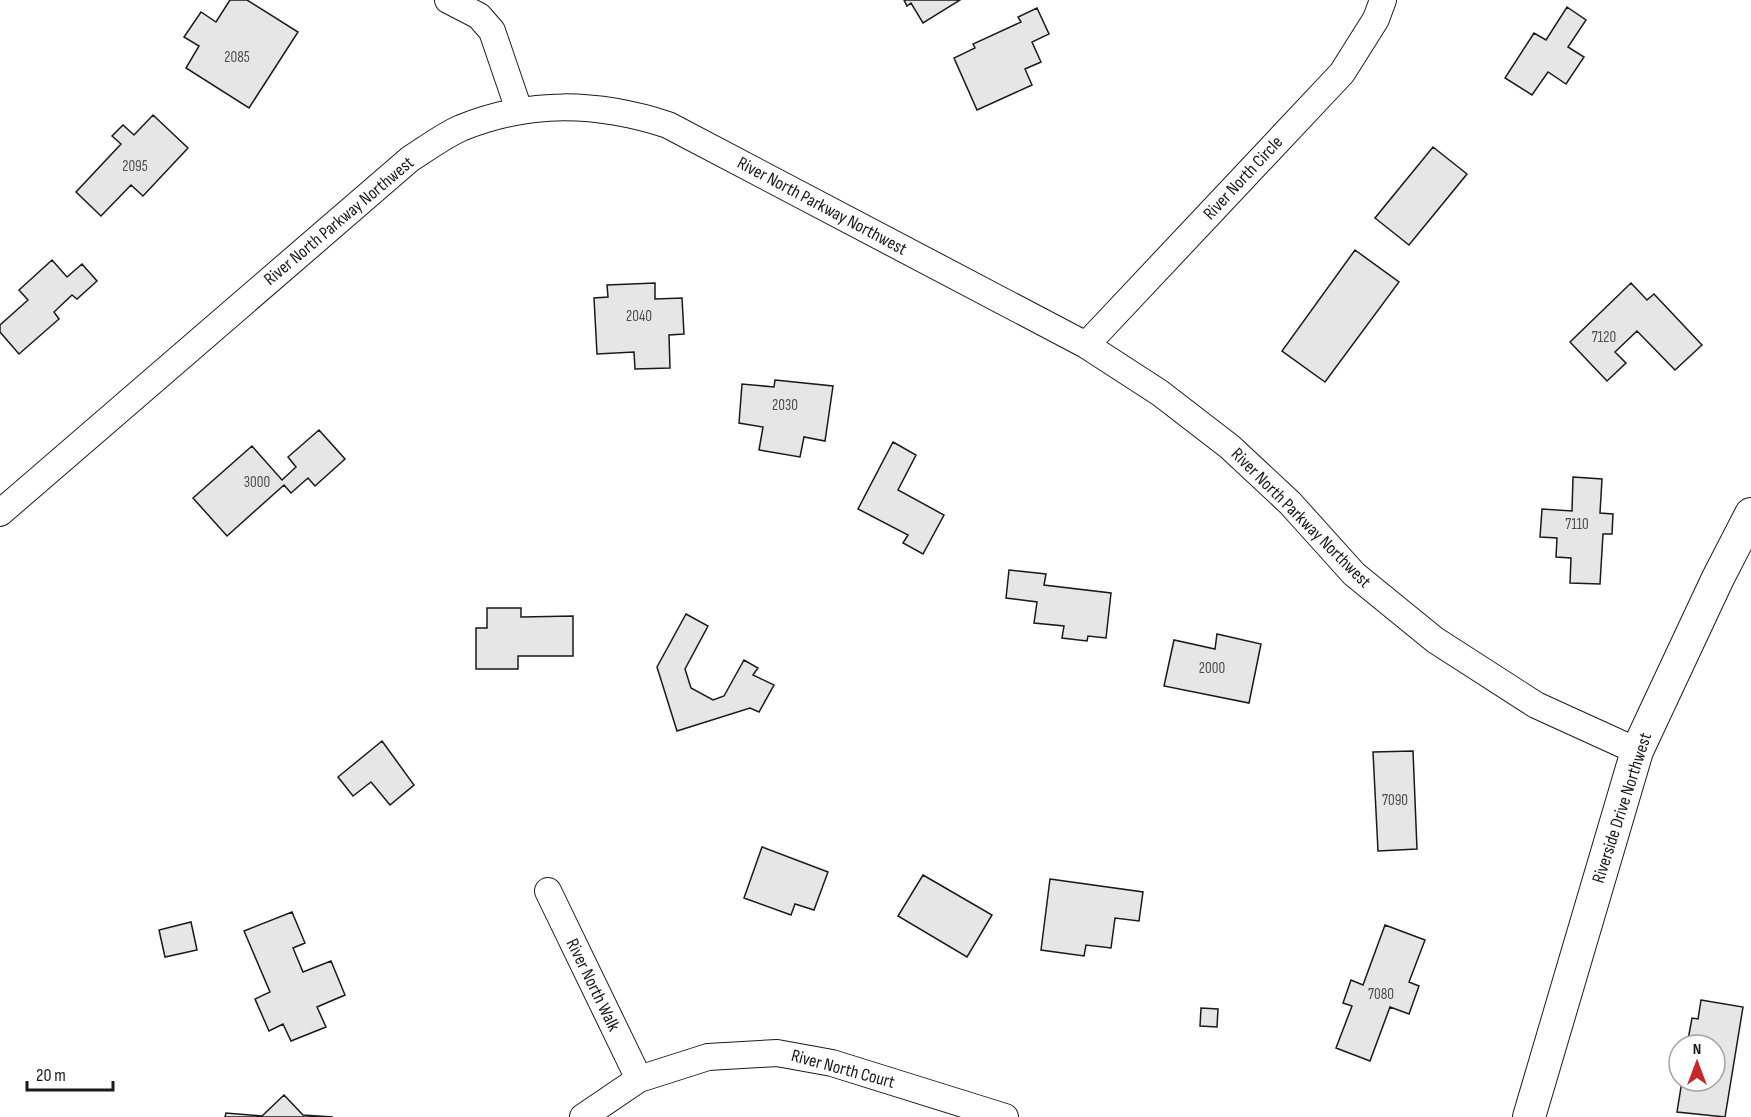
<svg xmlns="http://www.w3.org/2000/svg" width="1751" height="1117" viewBox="0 0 1751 1117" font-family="'Sofia Sans Condensed',sans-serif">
<rect width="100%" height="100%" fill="#fff"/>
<!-- building -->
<path fill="#e6e6e6" stroke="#1a1a1a" stroke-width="1.5" d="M230,0H247L298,32L249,108L186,68L199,46L184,37L201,12L216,22Z
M904,0H960L923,23L911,3L907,6Z
M1567,7L1586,20L1568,47L1584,57L1566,84L1548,72L1532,95L1505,78L1534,33L1546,40Z
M1037,8L1049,34L1032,42L1041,62L1025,69L1032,85L977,110L954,58L975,48L973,44L1021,22L1018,17Z
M153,115L188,148L143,196L131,185L101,216L76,192L121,144L112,136L123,125L134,135Z
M1433,147L1467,174L1409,245L1375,218Z
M1355,250L1399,282L1325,382L1282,351Z
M52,260L67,277L82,264L97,281L77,299L72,295L54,312L59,319L19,354L0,332V325L28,300L19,290Z
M655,283V299L682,298L684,334L669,335L670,368L635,369L634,352L597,354L594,298L608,297L607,285Z
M1631,283L1647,300L1654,294L1702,345L1675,370L1637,331L1615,352L1626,363L1607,381L1570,342Z
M775,380L833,386L825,441L804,437L800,457L759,450L763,427L739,423L742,384L774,387Z
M319,430L345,459L315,486L308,478L291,493L284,485L227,536L193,498L252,446L282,480L296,467L288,457Z
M893,442L916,455L898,490L944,515L923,554L903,543L908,535L858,509Z
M1573,477L1602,479L1600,513L1613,514L1612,534H1603L1600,584L1570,583L1571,558L1556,557L1557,538L1540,537L1542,509L1572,511Z
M1009,570L1046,574L1044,585L1111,593L1106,638L1088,636L1087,641L1062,638L1064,626L1034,623L1037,602L1006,598Z
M487,608H521V617L573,616V656H518V669H476V628H487Z
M686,614L708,626L685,669L691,688L713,700L724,696L744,660L758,668L753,675L774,685L759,712L750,708L677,731L657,667Z
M1217,634L1261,644L1249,703L1164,686L1174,640L1215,649Z
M382,741L414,785L390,805L371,782L353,796L338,777Z
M1413,751L1417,849L1378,851L1373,752Z
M762,847L828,872L814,910L795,904L791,915L744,898Z
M923,875L992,915L967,957L898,916Z
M1050,879L1143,892L1139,921L1115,918L1111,948L1086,945L1084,956L1041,950Z
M292,912L305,943L293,948L303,972L331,961L345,995L317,1007L326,1027L291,1041L283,1024L269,1031L255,999L270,992L244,931Z
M191,922L197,950L165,957L159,930Z
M1385,925L1425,940L1409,982L1419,986L1409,1014L1390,1007L1370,1061L1336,1048L1352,1006L1343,1003L1351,980L1363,985Z
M1701,1000L1743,1007L1725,1117L1677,1112L1682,1081H1715V1045H1687L1692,1018L1698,1019Z
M1201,1008L1218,1009L1217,1027L1200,1026Z
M284,1095L303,1115L333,1117H225L226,1113L262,1116Z"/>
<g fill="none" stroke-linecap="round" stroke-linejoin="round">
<defs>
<path id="minor" d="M448,0L479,16L492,31L519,110
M1086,345L1342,73L1376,19L1383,0
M0,513L410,159C426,149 443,136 461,128C530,100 597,102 668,125L1086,345L1160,393L1230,447L1290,503L1354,574L1435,640L1536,705L1637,751
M548,891L639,1079
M583,1117L639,1079L708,1057L777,1053L832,1063L1005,1117"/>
<path id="tertiary" d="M1529,1117L1637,751L1718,578L1751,514"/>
</defs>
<!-- minor casing -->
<use href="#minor" stroke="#1a1a1a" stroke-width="28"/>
<!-- tertiary casing -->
<use href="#tertiary" stroke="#1a1a1a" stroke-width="34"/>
<!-- minor -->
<use href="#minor" stroke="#fff" stroke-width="26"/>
<!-- tertiary -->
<use href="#tertiary" stroke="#fff" stroke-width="32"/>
</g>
<g text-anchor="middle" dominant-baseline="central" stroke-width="4.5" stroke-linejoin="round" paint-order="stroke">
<!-- number labels -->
<g font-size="15" fill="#4d4d4d">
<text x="237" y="57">2085</text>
<text x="135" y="166">2095</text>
<text x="639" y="316">2040</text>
<text x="1604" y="337">7120</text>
<text x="785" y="405">2030</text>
<text x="257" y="482">3000</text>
<text x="1577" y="524">7110</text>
<text x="1212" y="668">2000</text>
<text x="1395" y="800">7090</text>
<text x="1381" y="994">7080</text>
</g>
<!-- street labels -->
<g font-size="18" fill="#1a1a1a" stroke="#fff">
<text transform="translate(1243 178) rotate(-47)">River North Circle</text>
<text transform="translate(822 206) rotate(28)">River North Parkway Northwest</text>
<text transform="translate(339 221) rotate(-40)">River North Parkway Northwest</text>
<text transform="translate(1301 518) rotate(45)">River North Parkway Northwest</text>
<text transform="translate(1622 808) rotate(-72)">Riverside Drive Northwest</text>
<text transform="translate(593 985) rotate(64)">River North Walk</text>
<text transform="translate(843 1069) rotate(15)">River North Court</text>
</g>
</g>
<!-- north arrow -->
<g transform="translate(1697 1063)"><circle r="28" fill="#ffffff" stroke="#a3a3a3" stroke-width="1.5"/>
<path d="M0-4.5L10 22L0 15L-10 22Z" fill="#c62828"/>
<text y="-9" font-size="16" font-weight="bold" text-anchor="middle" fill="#1a1a1a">N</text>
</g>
<!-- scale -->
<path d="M27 1081v9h86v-9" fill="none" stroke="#1a1a1a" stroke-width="3"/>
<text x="36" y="1081" font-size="18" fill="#1a1a1a" stroke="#ffffff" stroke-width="4.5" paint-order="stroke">20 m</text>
</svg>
